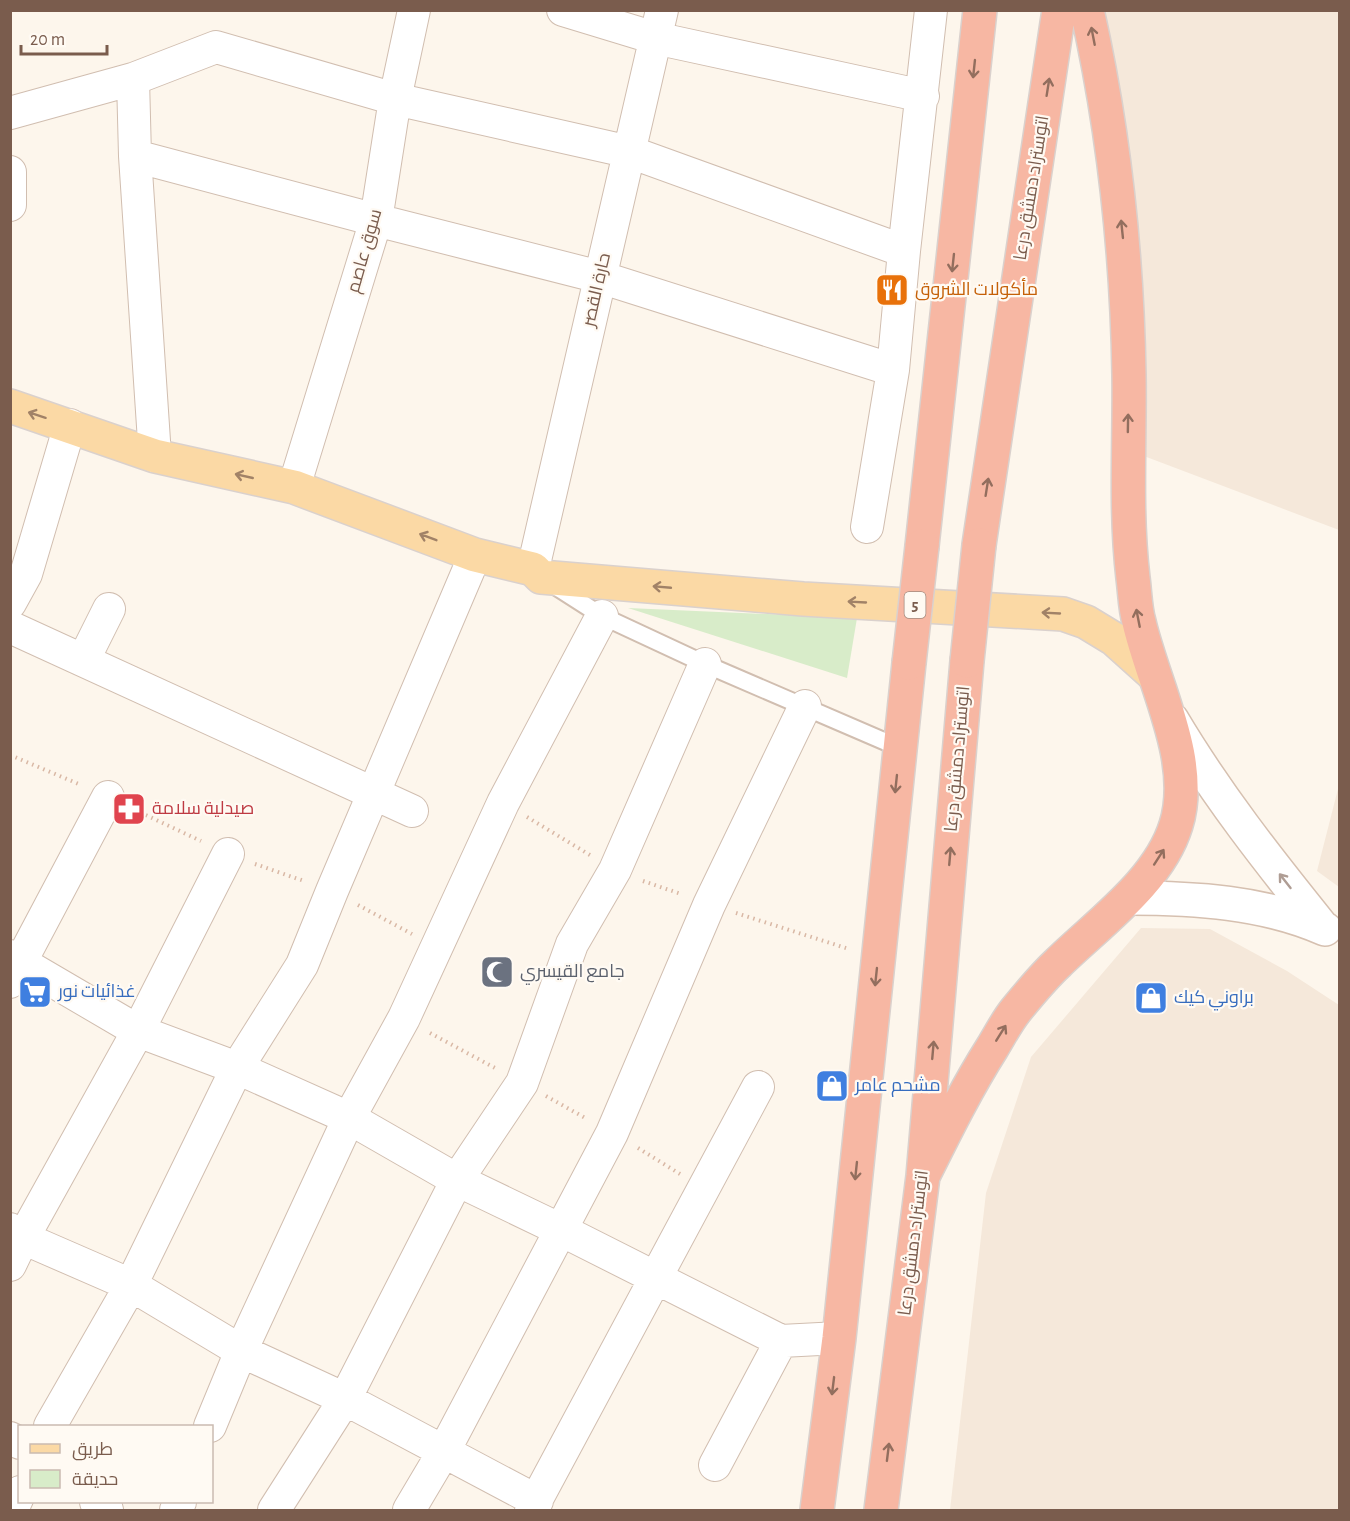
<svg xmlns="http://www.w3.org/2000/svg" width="1350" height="1521" viewBox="0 0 1350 1521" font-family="'Alegreya Sans',Cairo,sans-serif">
<rect width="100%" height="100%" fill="#fdf6ec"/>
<!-- residential -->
<path fill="#f5e8da" d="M1087,11H1339V530L1128,450Z
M1339,785V887L1317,871Z
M1141,928L1210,929L1287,971L1339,1005V1510H950L986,1193L1031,1057Z"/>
<!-- green -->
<path fill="#d8ecc9" d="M628,608L857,618L847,678Z"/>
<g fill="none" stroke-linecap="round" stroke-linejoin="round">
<defs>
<path id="lane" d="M552,584L602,616L705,664L900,748"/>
<path id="street" d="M563,10L655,38L923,96
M133,79L135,156L155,456
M10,113L133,79L216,47L395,99L630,152L904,251
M135,156L376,220L600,277L893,370
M10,172V205
M294,487L376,220L395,99L414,10
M867,527L893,370L904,251L931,10
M533,569L662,10
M10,603L26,574L70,425
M10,627L412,811
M84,659L109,609
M10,956L138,1031L237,1068L349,1118L457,1180L561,1230L781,1341L715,1465
M10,982L108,797
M10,1229L23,1238L131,1285L241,1351L345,1399L537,1501
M10,1265L23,1238L138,1031L228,854
M781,1341L839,1338
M50,1426L131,1285L237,1068L302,965L332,891L475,555
M210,1426L241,1351L349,1118L404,1018L503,803L602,616
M10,1438L20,1443
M96,1502L107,1510
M12,1510L20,1492
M176,1510L180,1502
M274,1510L345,1399L457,1180L522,1083L572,944L615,870L705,664
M409,1510L444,1451L612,1133L709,905L805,706
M531,1510L758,1087"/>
<path id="secondary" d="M1172,720C1216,794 1268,860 1322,927
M1129,898C1194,898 1264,902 1325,929"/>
<path id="primary" d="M10,406L155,456L294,487L475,555L533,569L541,577L803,599L1063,614L1086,622L1114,639L1153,674"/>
<path id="highway" d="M979,545L1059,10
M922,546L980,10
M923,1176C945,1132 966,1089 992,1048C1000,1035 1007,1021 1016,1010C1029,994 1043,977 1058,963C1099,923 1159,881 1176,825C1196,761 1153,684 1139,622C1135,608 1135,593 1133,578C1125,510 1130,443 1129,375C1127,252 1114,131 1087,10
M817,1510L839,1338L909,663
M881,1510L923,1176L967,661"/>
</defs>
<!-- lane casing -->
<use href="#lane" stroke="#d1beb0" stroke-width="20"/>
<!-- street casing -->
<use href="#street" stroke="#d1beb0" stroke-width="34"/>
<!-- secondary casing -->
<use href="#secondary" stroke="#d6c0b0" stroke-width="36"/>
<!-- primary casing -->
<use href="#primary" stroke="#dad1cd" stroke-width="36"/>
<!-- highway casing -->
<use href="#highway" stroke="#dad1cd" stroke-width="36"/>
<!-- path -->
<path stroke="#d9b8a5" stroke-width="4" stroke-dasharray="1.5 4.5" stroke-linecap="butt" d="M10,755L81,785
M135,810L201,841
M527,817L590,855
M255,864L304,881
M643,881L681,894
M358,905L412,934
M736,913L849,949
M430,1033L495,1068
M546,1096L587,1119
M638,1148L680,1174"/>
<!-- lane -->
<use href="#lane" stroke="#fff" stroke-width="16"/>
<!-- street -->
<use href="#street" stroke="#fff" stroke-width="32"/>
<!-- secondary -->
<use href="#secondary" stroke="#fff" stroke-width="33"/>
<!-- primary -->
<use href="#primary" stroke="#fbd9a5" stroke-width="33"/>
<!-- highway -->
<use href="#highway" stroke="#f7b7a3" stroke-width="33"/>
<defs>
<path id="highway-bridge" d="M967,661L979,545
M909,663L922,546"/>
</defs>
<!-- highway-bridge casing -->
<use href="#highway-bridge" stroke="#dad1cd" stroke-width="36" stroke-linecap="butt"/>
<!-- highway-bridge -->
<use href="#highway-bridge" stroke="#f7b7a3" stroke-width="33"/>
</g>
<!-- one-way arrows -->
<defs><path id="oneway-shaft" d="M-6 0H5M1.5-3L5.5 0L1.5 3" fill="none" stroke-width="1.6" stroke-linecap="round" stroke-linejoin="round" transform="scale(1.5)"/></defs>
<g stroke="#936e5e">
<use href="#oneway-shaft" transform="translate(1093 36) rotate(-101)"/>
<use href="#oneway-shaft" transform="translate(974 69) rotate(96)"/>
<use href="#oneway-shaft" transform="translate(1048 87) rotate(-81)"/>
<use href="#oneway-shaft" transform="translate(1122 229) rotate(-96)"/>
<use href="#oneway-shaft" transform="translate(953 263) rotate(96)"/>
<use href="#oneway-shaft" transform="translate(1128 423) rotate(-89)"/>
<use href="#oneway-shaft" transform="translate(987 487) rotate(-81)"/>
<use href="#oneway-shaft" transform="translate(1138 618) rotate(-101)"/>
<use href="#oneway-shaft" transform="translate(896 784) rotate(96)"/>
<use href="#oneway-shaft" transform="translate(950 856) rotate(-85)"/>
<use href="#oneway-shaft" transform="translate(1159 857) rotate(-57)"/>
<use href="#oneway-shaft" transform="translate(876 977) rotate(96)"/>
<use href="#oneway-shaft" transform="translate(1001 1033) rotate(-58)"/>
<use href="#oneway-shaft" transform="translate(933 1050) rotate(-85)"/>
<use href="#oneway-shaft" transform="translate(856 1171) rotate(96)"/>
<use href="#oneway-shaft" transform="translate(833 1386) rotate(97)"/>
<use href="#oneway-shaft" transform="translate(888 1452) rotate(-83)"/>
</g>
<g stroke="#a18267">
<use href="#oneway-shaft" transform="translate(37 415) rotate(-162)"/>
<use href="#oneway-shaft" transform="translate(244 476) rotate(-167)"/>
<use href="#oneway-shaft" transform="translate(428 537) rotate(-159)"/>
<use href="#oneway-shaft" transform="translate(662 587) rotate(-175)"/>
<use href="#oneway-shaft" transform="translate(857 602) rotate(-177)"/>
<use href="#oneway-shaft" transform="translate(1051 613) rotate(-177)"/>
</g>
<use stroke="#af9d94" href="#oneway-shaft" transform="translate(1285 881) rotate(-128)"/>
<!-- icons -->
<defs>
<symbol id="restaurant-square" viewBox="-11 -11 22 22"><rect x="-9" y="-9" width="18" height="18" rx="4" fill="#e8710a" stroke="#fffaf3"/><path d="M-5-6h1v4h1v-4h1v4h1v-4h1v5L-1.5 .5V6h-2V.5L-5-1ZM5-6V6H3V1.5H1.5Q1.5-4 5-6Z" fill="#fff"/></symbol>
<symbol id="pharmacy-square" viewBox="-11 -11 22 22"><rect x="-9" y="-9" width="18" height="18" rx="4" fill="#e0444e" stroke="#fffaf3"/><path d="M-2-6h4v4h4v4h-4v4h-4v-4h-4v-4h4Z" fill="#fff"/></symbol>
<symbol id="mosque-square" viewBox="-11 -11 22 22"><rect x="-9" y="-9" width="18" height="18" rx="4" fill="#6b7280" stroke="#fffaf3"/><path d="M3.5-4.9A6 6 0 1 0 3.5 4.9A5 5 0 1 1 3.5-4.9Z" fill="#fff"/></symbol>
<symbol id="supermarket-square" viewBox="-11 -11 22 22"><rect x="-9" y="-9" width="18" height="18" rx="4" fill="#3f7fe0" stroke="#fffaf3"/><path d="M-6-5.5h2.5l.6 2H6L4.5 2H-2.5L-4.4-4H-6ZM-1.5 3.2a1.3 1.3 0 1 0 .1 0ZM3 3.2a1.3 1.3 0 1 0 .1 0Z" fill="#fff"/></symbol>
<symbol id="shop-square" viewBox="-11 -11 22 22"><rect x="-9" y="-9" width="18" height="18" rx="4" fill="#3f7fe0" stroke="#fffaf3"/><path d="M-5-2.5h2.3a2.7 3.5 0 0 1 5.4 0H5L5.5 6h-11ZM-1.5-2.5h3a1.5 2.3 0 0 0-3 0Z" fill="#fff"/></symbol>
</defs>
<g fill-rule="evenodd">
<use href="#restaurant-square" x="873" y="271" width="38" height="38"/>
<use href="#pharmacy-square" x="110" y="790" width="38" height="38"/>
<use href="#mosque-square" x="478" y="953" width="38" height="38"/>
<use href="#supermarket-square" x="16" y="973" width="38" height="38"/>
<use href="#shop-square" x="1132" y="979" width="38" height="38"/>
<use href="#shop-square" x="813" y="1067" width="38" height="38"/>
</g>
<g text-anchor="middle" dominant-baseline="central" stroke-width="4.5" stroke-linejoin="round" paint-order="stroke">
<!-- shield labels -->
<rect fill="#fffaf3" stroke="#a28b7f" stroke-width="1.5" x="904.5" y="592" width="21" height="26" rx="4.5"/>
<g font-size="16" font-weight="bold" fill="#7a5c4d">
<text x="915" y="605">5</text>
</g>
<!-- street labels -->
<g font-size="18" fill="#7a5c4d" stroke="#fffaf3">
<text transform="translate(1032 188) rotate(-81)">اتوستراد دمشق درعا</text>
<text transform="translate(365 251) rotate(-74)">سوق عاصم</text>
<text transform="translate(597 290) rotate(-77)">حارة القصر</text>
<text transform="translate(958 759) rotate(-85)">اتوستراد دمشق درعا</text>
<text transform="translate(914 1243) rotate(-83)">اتوستراد دمشق درعا</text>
</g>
<!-- food labels -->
<g font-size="18" fill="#c56008" stroke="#fffaf3" text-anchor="start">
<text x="915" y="290">مأكولات الشروق</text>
</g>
<!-- health labels -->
<g font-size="18" fill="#be3a42" stroke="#fffaf3" text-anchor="start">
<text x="152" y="809">صيدلية سلامة</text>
</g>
<!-- worship labels -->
<g font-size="18" fill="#5b616d" stroke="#fffaf3" text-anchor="start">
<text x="520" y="972">جامع القيسري</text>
</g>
<!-- shop labels -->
<g font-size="18" fill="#366cbe" stroke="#fffaf3" text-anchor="start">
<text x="58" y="992">غذائيات نور</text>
<text x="1174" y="998">براوني كيك</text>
<text x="855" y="1086">مشحم عامر</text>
</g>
</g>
<!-- border -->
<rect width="1350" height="1521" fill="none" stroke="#7a5c4d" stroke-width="24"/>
<!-- legend -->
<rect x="18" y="1425" width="195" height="78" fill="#fffaf3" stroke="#cabbb1" stroke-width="1.5"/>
<rect x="30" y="1444" width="30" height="9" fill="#fbd9a5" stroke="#cabbb1" stroke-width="1.5"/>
<text x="72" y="1455" font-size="18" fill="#7a5c4d">طريق</text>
<rect x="30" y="1470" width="30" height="18" fill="#d8ecc9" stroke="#cabbb1" stroke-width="1.5"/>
<text x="72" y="1485" font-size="18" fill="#7a5c4d">حديقة</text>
<!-- scale -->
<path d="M21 45v9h86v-9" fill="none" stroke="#7a5c4d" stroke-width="3"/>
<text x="30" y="45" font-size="18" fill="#7a5c4d" stroke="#fffaf3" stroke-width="4.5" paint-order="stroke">20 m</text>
</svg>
